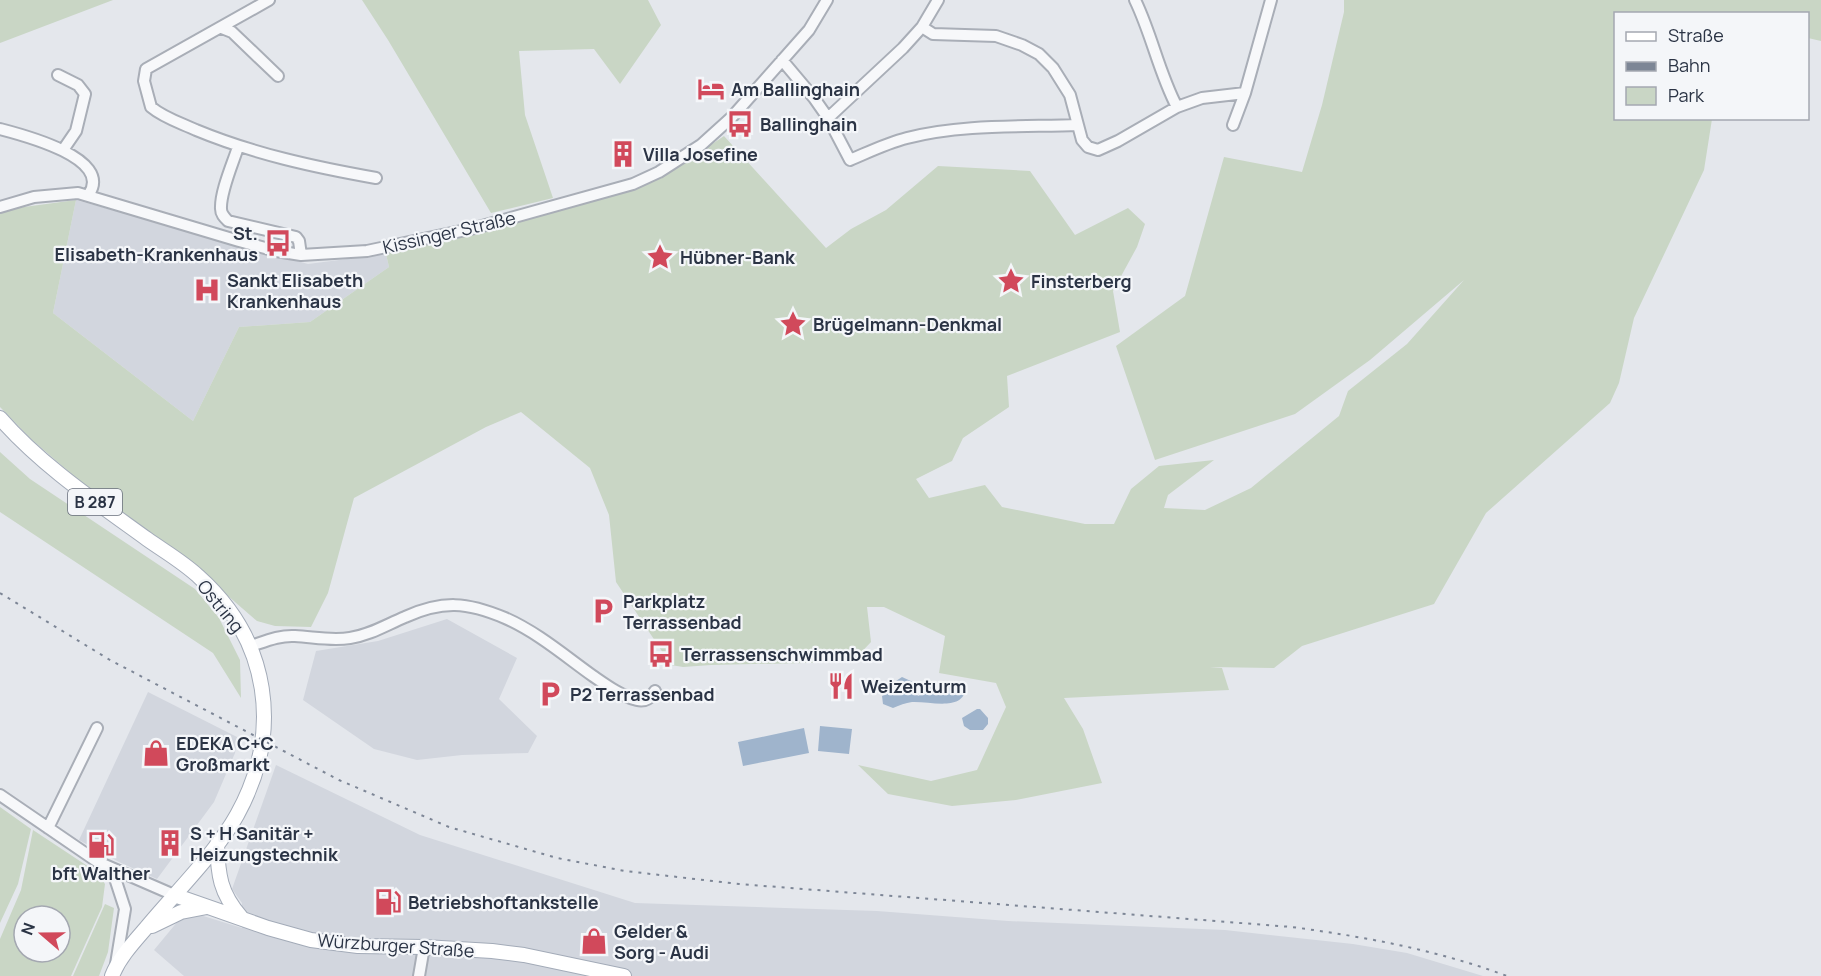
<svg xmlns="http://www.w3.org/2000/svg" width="1821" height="976" viewBox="0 0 1821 976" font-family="Manrope,sans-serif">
<rect width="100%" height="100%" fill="#e4e7ec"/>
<!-- built -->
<path fill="#d2d6de" d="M76,200L308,264L386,254L389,267L310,322L239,327L193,421L53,313Z
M447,619L517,658L499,699L537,736L528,753L462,755L417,760L374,749L303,700L316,651L378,641Z
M148,692L237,737L235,753L214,802L157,879L119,862L79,840Z
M276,765L420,835L635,903L877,911L1008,921L1225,930L1353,944L1407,953L1483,976H184L154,950L178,921L187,916L197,914L242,928V903L232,889Z"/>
<!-- green -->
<path fill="#c9d6c5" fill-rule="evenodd" d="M0,0H113L0,43Z
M362,0H648L661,25L620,84L594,49L519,51L525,115L553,198L491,213L388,40Z
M1344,0H1821V41L1808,38V14H1616V118L1712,119L1704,170L1634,318L1619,383L1610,403L1486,513L1434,604L1302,646L1274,668L1210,667L1222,668L1229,690L1064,698L1083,729L1102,783L1016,800L952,806L888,794L858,765L931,781L977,770L1006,707L996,683L939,673L945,636L884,607H867L871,642L852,662L711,665L683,667L671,665L616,582L609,515L590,468L521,412L486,427L354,498L328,593L311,627L275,626L257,621L174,549L83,484L31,439L0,407V214L9,209L76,200L53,313L193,421L239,327L310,322L389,267L386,254L506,225L635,190L681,165L724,136L826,248L851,229L886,210L938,166L1030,171L1075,235L1128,208L1145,224L1137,247L1113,291L1120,332L1007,376L1009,407L963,438L952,461L916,479L929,498L985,485L1002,507L1085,524H1114L1131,489L1159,466L1214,460L1168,495L1164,508L1205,510L1251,488L1339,416L1348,391L1407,344L1464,280L1370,360L1295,414L1155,460L1116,346L1185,296L1224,157L1302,172L1322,105L1344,12Z
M0,452L30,479L195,589L219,618L240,660L241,698L213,653L0,512Z
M0,807L31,829L18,884L0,923Z
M33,830L95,871L105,884L102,907L71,976H0V939L21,890ZM24,916H60V952H24Z
M105,904L114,908L108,952L99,976H73Z"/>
<!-- water -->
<path fill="#9fb4cc" d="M902,677L913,682L914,691L918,696L923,694L924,687L963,684L966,688C963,712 930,701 912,702C905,703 900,705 893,708L883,704L882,696L892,690L896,681Z
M977,709H980L988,718V724L983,730H970L964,726L962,718Z
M820,726L852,729L849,754L818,751Z
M804,728L809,753L743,766L738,742Z"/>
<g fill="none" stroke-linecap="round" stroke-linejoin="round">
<defs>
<path id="minor" d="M269,0L146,69L144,81L151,107C164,118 181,123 196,130C254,154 314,167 376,178
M1135,0C1152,35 1159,73 1177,107
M922,27L933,34L996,36L1022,45L1039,54L1053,68L1070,95L1082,140L1088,147L1098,150L1118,141L1177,107L1202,98L1245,93
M222,28L232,32L278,76
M782,60L814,98L828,118L850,160C869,152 887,143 907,138C961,124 1022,127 1078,125
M58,75L78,85L85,94L76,131L63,150
M828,118L903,48L922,27L938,0
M1233,125L1245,93L1271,0
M0,129C23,135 113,158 89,194
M238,147C233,163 220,192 221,209C221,214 224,217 228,221L296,237L299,241L301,255
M0,207L34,197L78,193L239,241L276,251L301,255L367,251L475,228L633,184L659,172L701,145L732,117L809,30L827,0
M251,646C266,641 280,635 295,636C314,637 331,641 350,638C370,635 386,625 405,617C443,600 467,602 505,618C537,632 565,656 593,676C606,685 621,696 637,700C645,702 651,698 655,691
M0,795L98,862L174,895
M48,828L97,728
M112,869L125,909L116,964
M419,976L424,947"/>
<path id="major" d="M0,418C41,465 96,502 147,539C164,551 183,562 198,576C270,640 283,732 237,815C216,853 174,894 146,928C133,943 119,958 112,976
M217,844C218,875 220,893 241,917
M174,895L268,928L311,940L358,946L424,947L492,951L524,955L624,976
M152,926L181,912L207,907"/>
</defs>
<!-- minor casing -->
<use href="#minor" stroke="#a9aeb7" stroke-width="14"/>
<!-- major casing -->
<use href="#major" stroke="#a3abb8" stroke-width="16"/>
<!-- minor -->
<use href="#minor" stroke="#f7f8fa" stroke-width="10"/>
<!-- major -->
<use href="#major" stroke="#fff" stroke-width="14"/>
<!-- rail -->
<path stroke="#7d8696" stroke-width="2" stroke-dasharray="3 6" stroke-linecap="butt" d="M0,593L110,660L339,780L449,827L557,858L625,871L739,884L1292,927C1366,937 1437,950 1507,976"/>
</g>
<!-- icons -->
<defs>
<symbol id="hotel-bare" viewBox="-9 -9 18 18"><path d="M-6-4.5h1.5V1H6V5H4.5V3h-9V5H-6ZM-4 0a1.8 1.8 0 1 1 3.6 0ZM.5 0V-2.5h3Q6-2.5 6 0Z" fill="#d1495b" stroke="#f4f6f9" stroke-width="2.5" paint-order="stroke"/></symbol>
<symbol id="bus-bare" viewBox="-9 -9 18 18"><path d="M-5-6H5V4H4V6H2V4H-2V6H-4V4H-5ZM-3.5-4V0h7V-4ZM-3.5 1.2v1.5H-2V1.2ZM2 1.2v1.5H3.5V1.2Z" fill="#d1495b" stroke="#f4f6f9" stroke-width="2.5" paint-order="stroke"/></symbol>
<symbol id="building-bare" viewBox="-9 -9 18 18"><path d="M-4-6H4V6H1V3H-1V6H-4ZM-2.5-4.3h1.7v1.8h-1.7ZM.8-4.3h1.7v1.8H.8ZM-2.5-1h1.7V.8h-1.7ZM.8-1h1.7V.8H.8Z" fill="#d1495b" stroke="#f4f6f9" stroke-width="2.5" paint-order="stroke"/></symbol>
<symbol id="sight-bare" viewBox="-9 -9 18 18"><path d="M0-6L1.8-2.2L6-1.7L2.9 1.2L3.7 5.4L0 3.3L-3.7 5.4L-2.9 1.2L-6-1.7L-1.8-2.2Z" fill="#d1495b" stroke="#f4f6f9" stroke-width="2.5" paint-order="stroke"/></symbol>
<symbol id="hospital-bare" viewBox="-9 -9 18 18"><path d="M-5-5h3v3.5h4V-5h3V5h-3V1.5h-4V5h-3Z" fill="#d1495b" stroke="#f4f6f9" stroke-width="2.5" paint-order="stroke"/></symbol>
<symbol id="parking-bare" viewBox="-9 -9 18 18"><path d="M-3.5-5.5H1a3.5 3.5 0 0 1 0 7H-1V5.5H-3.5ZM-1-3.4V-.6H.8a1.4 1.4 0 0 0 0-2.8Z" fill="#d1495b" stroke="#f4f6f9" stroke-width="2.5" paint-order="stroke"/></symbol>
<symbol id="restaurant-bare" viewBox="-9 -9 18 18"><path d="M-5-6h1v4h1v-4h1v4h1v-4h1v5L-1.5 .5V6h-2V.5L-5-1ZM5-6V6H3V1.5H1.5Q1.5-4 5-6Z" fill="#d1495b" stroke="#f4f6f9" stroke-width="2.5" paint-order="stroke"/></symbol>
<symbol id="shop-bare" viewBox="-9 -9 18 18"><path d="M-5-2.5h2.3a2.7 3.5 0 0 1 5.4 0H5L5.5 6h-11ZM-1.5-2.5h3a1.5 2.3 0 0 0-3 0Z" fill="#d1495b" stroke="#f4f6f9" stroke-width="2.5" paint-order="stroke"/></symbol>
<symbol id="fuel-bare" viewBox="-9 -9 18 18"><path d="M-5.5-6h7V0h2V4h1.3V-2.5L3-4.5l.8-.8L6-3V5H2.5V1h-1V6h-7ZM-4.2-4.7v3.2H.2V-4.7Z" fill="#d1495b" stroke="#f4f6f9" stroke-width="2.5" paint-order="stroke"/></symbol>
</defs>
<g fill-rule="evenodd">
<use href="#hotel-bare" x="692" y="70" width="38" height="38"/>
<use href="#bus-bare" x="721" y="105" width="38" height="38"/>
<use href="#building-bare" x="604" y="135" width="38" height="38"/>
<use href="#bus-bare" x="259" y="224" width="38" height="38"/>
<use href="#sight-bare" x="641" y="238" width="38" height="38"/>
<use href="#sight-bare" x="992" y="262" width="38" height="38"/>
<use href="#hospital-bare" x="188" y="271" width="38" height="38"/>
<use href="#sight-bare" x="774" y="305" width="38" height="38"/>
<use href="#parking-bare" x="584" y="592" width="38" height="38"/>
<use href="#bus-bare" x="642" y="635" width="38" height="38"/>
<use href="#restaurant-bare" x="822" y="667" width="38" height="38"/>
<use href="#parking-bare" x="531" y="675" width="38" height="38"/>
<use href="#shop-bare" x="137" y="734" width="38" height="38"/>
<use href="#building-bare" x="151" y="824" width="38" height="38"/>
<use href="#fuel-bare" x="82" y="826" width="38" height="38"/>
<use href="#fuel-bare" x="369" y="883" width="38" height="38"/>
<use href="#shop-bare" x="575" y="922" width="38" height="38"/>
</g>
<g text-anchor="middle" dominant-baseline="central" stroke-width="4.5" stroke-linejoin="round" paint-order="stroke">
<!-- shield labels -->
<rect fill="#f4f6f9" stroke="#676e7b" stroke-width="1.5" x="68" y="489" width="54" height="26" rx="4.5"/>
<g font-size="16" font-weight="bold" fill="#2b3445">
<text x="95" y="502">B 287</text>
</g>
<!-- poi labels -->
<g font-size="18" font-weight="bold" fill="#2b3445" stroke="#f4f6f9" text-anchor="start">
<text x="731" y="89">Am Ballinghain</text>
<text x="760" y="124">Ballinghain</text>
<text x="643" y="154">Villa Josefine</text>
<text x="258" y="233" text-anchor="end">St.<tspan x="258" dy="21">Elisabeth-Krankenhaus</tspan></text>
<text x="680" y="257">Hübner-Bank</text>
<text x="227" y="280">Sankt Elisabeth<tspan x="227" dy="21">Krankenhaus</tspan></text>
<text x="1031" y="281">Finsterberg</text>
<text x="813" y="324">Brügelmann-Denkmal</text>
<text x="623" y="601">Parkplatz<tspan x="623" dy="21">Terrassenbad</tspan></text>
<text x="681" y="654">Terrassenschwimmbad</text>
<text x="861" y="686">Weizenturm</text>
<text x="570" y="694">P2 Terrassenbad</text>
<text x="176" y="743">EDEKA C+C<tspan x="176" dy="21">Großmarkt</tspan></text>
<text x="190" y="833">S + H Sanitär +<tspan x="190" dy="21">Heizungstechnik</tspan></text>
<text x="101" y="873" text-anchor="middle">bft Walther</text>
<text x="408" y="902">Betriebshoftankstelle</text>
<text x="614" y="931">Gelder &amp;<tspan x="614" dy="21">Sorg - Audi</tspan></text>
</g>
<!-- street labels -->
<g font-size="18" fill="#2b3445" stroke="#f4f6f9">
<text transform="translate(449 232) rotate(-13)">Kissinger Straße</text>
<text transform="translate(221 606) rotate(51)">Ostring</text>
<text transform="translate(396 945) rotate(4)">Würzburger Straße</text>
</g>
</g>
<!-- legend -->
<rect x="1614" y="12" width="195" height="108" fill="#f4f6f9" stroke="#a4a8b1" stroke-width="1.5"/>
<rect x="1626" y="32" width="30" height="9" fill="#ffffff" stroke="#a4a8b1" stroke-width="1.5"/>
<text x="1668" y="42" font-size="18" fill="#2b3445">Straße</text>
<rect x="1626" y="62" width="30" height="9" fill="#7d8696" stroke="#a4a8b1" stroke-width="1.5"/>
<text x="1668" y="72" font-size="18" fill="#2b3445">Bahn</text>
<rect x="1626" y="87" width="30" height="18" fill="#c9d6c5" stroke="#a4a8b1" stroke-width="1.5"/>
<text x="1668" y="102" font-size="18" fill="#2b3445">Park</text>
<!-- north arrow -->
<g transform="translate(42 934) rotate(290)"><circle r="28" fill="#f4f6f9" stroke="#a4a8b1" stroke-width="1.5"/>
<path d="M0-4.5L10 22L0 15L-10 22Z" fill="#d1495b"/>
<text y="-9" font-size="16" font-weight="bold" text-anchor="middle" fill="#2b3445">N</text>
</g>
</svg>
